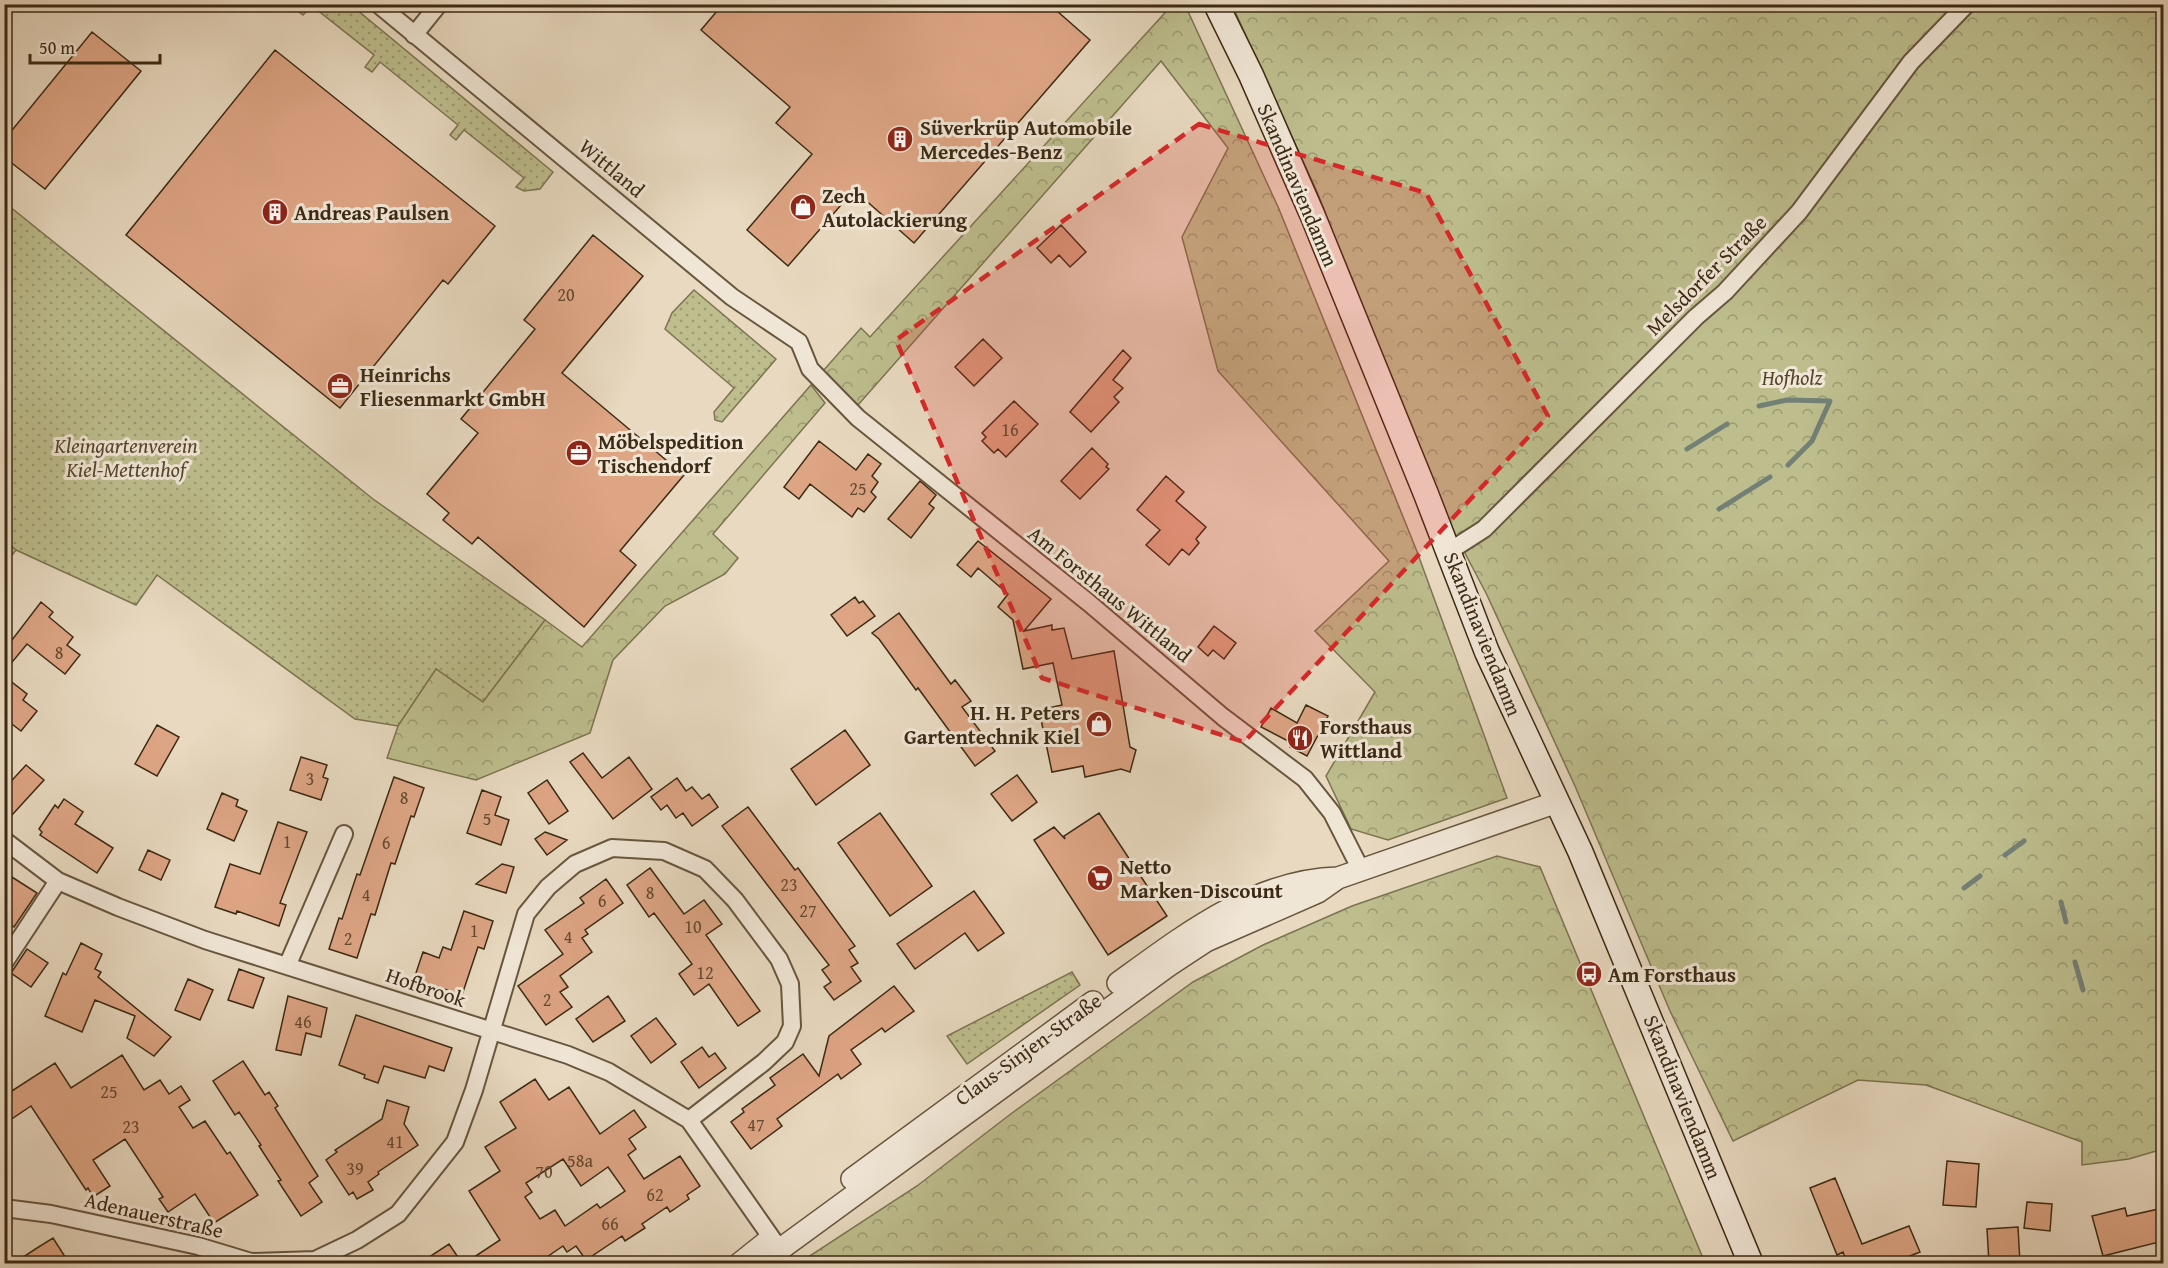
<svg xmlns="http://www.w3.org/2000/svg" width="2168" height="1268" viewBox="0 0 2168 1268" font-family="'Gentium Book Plus',serif">
<defs>
<pattern id="green-dots" width="8" height="8" patternUnits="userSpaceOnUse" patternTransform="scale(1.5)"><rect width="8" height="8" fill="#bdbd8d"/><path d="M2 2h.1M6 6h.1" fill="none" stroke="#9b9a72" stroke-width="1.8" stroke-linecap="round"/></pattern>
<pattern id="forest-crowns" width="20" height="18" patternUnits="userSpaceOnUse" patternTransform="scale(1.5)"><rect width="20" height="18" fill="#bdbd8d"/><path d="M2 6a3 3 0 1 1 6 0M12 15a3 3 0 1 1 6 0" fill="none" stroke="#9b9a72"/></pattern>
</defs>
<rect width="100%" height="100%" fill="#e8d9c0"/>
<filter id="stains"><feTurbulence type="fractalNoise" baseFrequency=".00333" numOctaves="4"/><feColorMatrix values="0 0 0 0 .2 0 0 0 0 .09 0 0 0 0 .02 0 0 0 .5 -.17"/></filter>
<radialGradient id="worn" r=".72"><stop offset=".6" stop-color="#630" stop-opacity="0"/><stop offset="1" stop-color="#630" stop-opacity=".3"/></radialGradient>
<!-- green -->
<path fill="url(#green-dots)" stroke="#7c7450" stroke-width="1.5" d="M290,5H351L553,172L540,189L524,191L516,187L524,178L464,130L456,140L450,135L458,125L380,62L372,72L365,67L374,55L312,6L303,15Z
M4,202L373,499L545,620L483,702L436,669L398,726L355,719L157,575L136,605L16,550L5,541Z
M694,290L776,359L722,422L715,420L714,412L734,388L665,329L672,313Z
M1072,972L1080,985L967,1064L947,1036Z"/>
<!-- forest -->
<path fill="url(#forest-crowns)" stroke="#7c7450" stroke-width="1.5" d="M1172,5H1185L1279,209L1416,549L1507,798L1388,840L1351,829L1326,776L1375,692L1315,631L1389,561L1218,371L1182,237L1228,148L1161,61L858,405L837,387L823,371L861,328L870,337Z
M1232,5H2163V1149L2129,1159L2082,1165V1142L1926,1085L1858,1080L1733,1141L1670,1011L1575,786L1486,593L1431,489L1318,194Z
M811,385L825,403L713,534L738,558L725,574L665,606L613,660L590,733L476,780L387,758L398,726L436,669L483,702L545,620L582,647Z
M5,541L16,550L5,564Z
M1497,856L1540,867L1705,1263H799L917,1186L1012,1113L1193,982L1263,945L1352,906Z"/>
<g fill="none" stroke-linecap="round" stroke-linejoin="round">
<!-- stream -->
<path stroke="#738076" stroke-width="5" d="M1759,406L1787,400L1830,401L1812,441L1788,465
M1687,449L1727,424
M1719,509L1770,477
M2005,855L2024,841
M1964,888L1980,876
M2061,902L2066,922
M2075,962L2083,990"/>
</g>
<!-- building -->
<path fill="#dea585" stroke="#3c2a13" stroke-width="1.5" fill-rule="evenodd" d="M723,4H1049L1090,40L914,243L854,190L788,266L747,230L812,154L776,123L790,107L701,30Z
M92,32L141,71L45,189L4,157V140Z
M275,50L495,226L448,284L443,280L340,408L126,235Z
M1061,225L1086,252L1070,267L1059,255L1051,263L1037,248Z
M593,235L643,276L562,373L684,475L620,551L636,565L584,627L478,537L472,544L443,520L449,513L427,494L478,433L461,419L535,329L524,320Z
M983,339L1002,358L974,386L955,367Z
M1123,350L1131,358L1113,380L1123,388L1114,397L1119,402L1091,432L1070,412Z
M1014,401L1038,424L1006,457L998,449L994,453L982,441L986,437L982,433Z
M819,441L856,470L868,454L881,464L872,476L878,482L871,492L876,497L864,512L858,508L852,517L810,484L799,499L784,487Z
M1092,448L1108,464L1106,467L1109,469L1080,499L1061,481Z
M1166,476L1184,492L1176,501L1206,527L1196,539L1199,543L1189,555L1182,549L1169,565L1146,545L1160,530L1137,510Z
M920,481L936,495L929,504L934,508L911,538L888,519Z
M978,541L1051,599L1024,631L1052,625V630L1064,628L1072,659L1114,651L1130,747L1136,750L1130,772L1121,769L1085,777L1083,766L1052,772L1039,710L1062,705L1053,663L1023,669L1013,620L998,607L1008,594L978,568L971,577L957,565Z
M855,597L859,603L863,601L875,616L847,636L831,615Z
M41,602L53,612L49,617L73,637L67,645L80,655L65,674L27,644L4,672V635L12,640Z
M899,613L951,684L955,680L971,701L962,707L995,751L975,766L918,688L916,690L879,639L872,633Z
M1214,626L1236,643L1224,659L1213,650L1208,656L1198,647Z
M4,676L27,694L23,700L37,711L21,731L4,718Z
M1306,705L1328,716L1307,756L1290,747L1292,743L1261,727L1271,708L1297,723Z
M157,725L179,737L157,776L135,764Z
M845,730L870,765L816,805L791,769Z
M583,753L602,778L629,757L652,789L613,819L570,762Z
M301,757L327,765L323,777L328,779L321,800L290,790Z
M26,765L44,780L12,815L4,808V789Z
M1017,775L1037,802L1012,821L991,794Z
M394,777L424,788L414,817L411,816L395,864L391,863L375,915L371,914L357,958L329,949L339,918L342,919L357,874L360,875Z
M677,778L686,791L692,787L702,799L709,794L718,807L692,826L683,813L676,818L667,805L661,810L651,797Z
M547,780L568,811L549,824L528,793Z
M482,790L501,797L495,815L509,820L501,845L467,833Z
M222,793L238,800L236,806L247,811L234,841L207,829Z
M64,799L83,812L75,824L113,848L97,873L40,835L42,832L39,829L55,805L58,808Z
M748,807L795,870L798,868L855,946L849,950L858,963L851,967L861,981L834,1000L824,987L831,982L822,970L829,965L722,826Z
M880,813L932,886L890,916L838,843Z
M1099,813L1167,916L1108,955L1034,840L1054,827L1065,839L1064,836Z
M278,822L307,832L280,903L286,905L279,926L237,911L236,914L215,907L230,864L260,874Z
M545,832L567,840L547,855L535,839Z
M148,850L170,860L161,880L139,870Z
M502,864L514,867L506,893L476,884Z
M650,868L684,914L704,900L722,924L706,935L760,1011L738,1026L709,984L694,995L679,974L692,964L654,913L649,917L627,885Z
M4,872L37,893L14,927L4,920Z
M606,879L623,903L585,930L588,934L582,938L592,952L560,976L568,987L560,992L572,1007L546,1025L518,986L563,954L545,930L584,903L580,898Z
M974,891L1004,933L978,951L965,933L915,969L897,944Z
M464,911L493,921L484,949L478,947L462,995L414,979L423,952L439,958L443,947L451,950Z
M81,943L102,954L95,969L101,972L98,977L171,1037L154,1056L127,1038L135,1016L95,1000L82,1032L45,1016L63,973L66,975Z
M27,949L48,963L31,987L11,973Z
M239,969L264,978L253,1008L228,1000Z
M188,979L213,990L200,1020L175,1010Z
M894,986L914,1011L885,1032L882,1028L851,1050L861,1064L841,1079L838,1074L777,1119L782,1126L751,1149L731,1122L744,1112L742,1109L775,1085L770,1078L803,1054L819,1076L829,1036Z
M288,996L327,1008L321,1037L306,1033L301,1055L276,1050Z
M608,996L625,1021L593,1042L576,1019Z
M356,1015L452,1048L444,1071L429,1066L425,1078L384,1066L378,1083L364,1078L365,1075L339,1065Z
M656,1018L676,1044L651,1063L631,1036Z
M702,1047L709,1057L715,1053L726,1068L699,1088L681,1062Z
M122,1055L144,1090L160,1080L169,1094L181,1086L190,1100L179,1107L193,1128L205,1121L227,1154L230,1152L258,1195L214,1223L195,1194L168,1212L159,1199L163,1197L125,1139L93,1160L110,1186L93,1197L88,1188L86,1190L31,1106L4,1124V1096L55,1063L71,1088Z
M243,1061L265,1095L269,1092L278,1106L275,1108L318,1176L309,1183L322,1202L301,1216L278,1181L281,1180L259,1146L261,1145L239,1112L235,1115L213,1081Z
M535,1079L549,1100L569,1087L600,1134L634,1110L646,1127L629,1139L636,1149L628,1155L644,1179L680,1156L700,1186L687,1195L689,1199L670,1212L667,1207L642,1224L645,1228L625,1241L622,1236L586,1260L576,1246L567,1252L563,1246L538,1263H465L500,1240L469,1191L500,1171L485,1147L516,1128L500,1102ZM563,1159L581,1186L608,1167L625,1191L600,1208L597,1204L565,1226L555,1210L540,1219L525,1197L532,1192L526,1183Z
M387,1100L409,1107L404,1124L418,1145L378,1172L379,1174L368,1182L373,1190L357,1199L353,1192L349,1195L326,1160L337,1152L335,1150L382,1119Z
M1947,1161L1979,1164L1976,1207L1943,1205Z
M1835,1178L1862,1244L1909,1226L1920,1252L1892,1263H1847L1843,1252L1837,1255L1810,1188Z
M2027,1202L2052,1204L2050,1231L2024,1228Z
M2125,1208L2127,1216L2163,1208V1241L2103,1256L2092,1216Z
M2018,1227L2020,1263H1989L1987,1229Z
M53,1238L69,1263H14L37,1248Z
M449,1244L462,1263H420Z"/>
<g fill="none" stroke-linecap="round" stroke-linejoin="round">
<defs>
<path id="minor" d="M378,4L732,297L799,342L810,369L858,418L1089,603L1223,717L1305,779L1332,813L1361,870
M414,35L439,4
M1448,552L1484,529L1696,317L1725,292L1799,212L1911,62L1967,4
M4,840L58,881L118,907L205,940L568,1055L609,1072L689,1120L778,1247
M4,963L58,881
M288,964L344,834
M4,1208L51,1214L198,1246L251,1262L315,1260L357,1240L398,1214L455,1142L474,1090L526,914L548,887L575,864L612,848L664,851L705,869L735,900L779,959L790,984L792,1026L785,1042L764,1062L689,1120"/>
<path id="tertiary" d="M1118,983C1183,936 1254,880 1338,878
M852,1179L1093,1002
M739,1264L769,1240
M760,1264L1168,966L1206,941L1318,892L1338,878L1557,802"/>
<path id="secondary" d="M1216,4L1251,75L1312,214L1426,494L1487,652L1580,851L1751,1264"/>
</defs>
<!-- minor casing -->
<use href="#minor" stroke="#67563e" stroke-width="20"/>
<!-- tertiary casing -->
<use href="#tertiary" stroke="#67563e" stroke-width="24"/>
<!-- secondary casing -->
<use href="#secondary" stroke="#3c2a13" stroke-width="27"/>
<!-- minor -->
<use href="#minor" stroke="#f0e6d6" stroke-width="16"/>
<!-- tertiary -->
<use href="#tertiary" stroke="#f0e6d6" stroke-width="21"/>
<!-- secondary -->
<use href="#secondary" stroke="#f0e6d6" stroke-width="24"/>
</g>
<!-- marked area -->
<path fill="#d62828" fill-opacity="0.2" stroke="#d62828" stroke-width="4.5" stroke-dasharray="12 8" stroke-linejoin="round" d="M1199,124L1426,193L1548,416L1244,742L1042,678L896,340Z"/>
<!-- icons -->
<defs>
<symbol id="building-disc" viewBox="-11 -11 22 22"><circle r="9.5" fill="#8f2418" stroke="#f0e6d6"/><path d="M-4-6H4V6H1V3H-1V6H-4ZM-2.5-4.3h1.7v1.8h-1.7ZM.8-4.3h1.7v1.8H.8ZM-2.5-1h1.7V.8h-1.7ZM.8-1h1.7V.8H.8Z" fill="#fff"/></symbol>
<symbol id="shop-disc" viewBox="-11 -11 22 22"><circle r="9.5" fill="#8f2418" stroke="#f0e6d6"/><path d="M-5-2.5h2.3a2.7 3.5 0 0 1 5.4 0H5L5.5 6h-11ZM-1.5-2.5h3a1.5 2.3 0 0 0-3 0Z" fill="#fff"/></symbol>
<symbol id="office-disc" viewBox="-11 -11 22 22"><circle r="9.5" fill="#8f2418" stroke="#f0e6d6"/><path d="M-6-3h4V-5.5h4V-3h4V5H-6ZM-1-4.5V-3h2v-1.5ZM-6 0V1H6V0Z" fill="#fff"/></symbol>
<symbol id="restaurant-disc" viewBox="-11 -11 22 22"><circle r="9.5" fill="#8f2418" stroke="#f0e6d6"/><path d="M-5-6h1v4h1v-4h1v4h1v-4h1v5L-1.5 .5V6h-2V.5L-5-1ZM5-6V6H3V1.5H1.5Q1.5-4 5-6Z" fill="#fff"/></symbol>
<symbol id="supermarket-disc" viewBox="-11 -11 22 22"><circle r="9.5" fill="#8f2418" stroke="#f0e6d6"/><path d="M-6-5.5h2.5l.6 2H6L4.5 2H-2.5L-4.4-4H-6ZM-1.5 3.2a1.3 1.3 0 1 0 .1 0ZM3 3.2a1.3 1.3 0 1 0 .1 0Z" fill="#fff"/></symbol>
<symbol id="bus-disc" viewBox="-11 -11 22 22"><circle r="9.5" fill="#8f2418" stroke="#f0e6d6"/><path d="M-5-6H5V4H4V6H2V4H-2V6H-4V4H-5ZM-3.5-4V0h7V-4ZM-3.5 1.2v1.5H-2V1.2ZM2 1.2v1.5H3.5V1.2Z" fill="#fff"/></symbol>
</defs>
<g fill-rule="evenodd">
<use href="#building-disc" x="885" y="124" width="30" height="30"/>
<use href="#shop-disc" x="788" y="192" width="30" height="30"/>
<use href="#building-disc" x="260" y="197" width="30" height="30"/>
<use href="#office-disc" x="325" y="371" width="30" height="30"/>
<use href="#office-disc" x="564" y="438" width="30" height="30"/>
<use href="#shop-disc" x="1084" y="709" width="30" height="30"/>
<use href="#restaurant-disc" x="1285" y="723" width="30" height="30"/>
<use href="#supermarket-disc" x="1085" y="863" width="30" height="30"/>
<use href="#bus-disc" x="1574" y="959" width="30" height="30"/>
</g>
<g text-anchor="middle" dominant-baseline="central" stroke-width="6" stroke-linejoin="round" paint-order="stroke">
<!-- number labels -->
<g font-size="18" fill="#644930">
<text x="566" y="294">20</text>
<text x="1010" y="429">16</text>
<text x="858" y="488">25</text>
<text x="59" y="652">8</text>
<text x="310" y="778">3</text>
<text x="404" y="797">8</text>
<text x="487" y="818">5</text>
<text x="287" y="841">1</text>
<text x="386" y="842">6</text>
<text x="789" y="884">23</text>
<text x="650" y="892">8</text>
<text x="366" y="894">4</text>
<text x="602" y="900">6</text>
<text x="808" y="910">27</text>
<text x="693" y="926">10</text>
<text x="474" y="930">1</text>
<text x="568" y="936">4</text>
<text x="348" y="938">2</text>
<text x="705" y="972">12</text>
<text x="547" y="999">2</text>
<text x="303" y="1021">46</text>
<text x="109" y="1091">25</text>
<text x="756" y="1124">47</text>
<text x="131" y="1126">23</text>
<text x="395" y="1141">41</text>
<text x="580" y="1160">58a</text>
<text x="355" y="1168">39</text>
<text x="544" y="1171">70</text>
<text x="655" y="1194">62</text>
<text x="610" y="1223">66</text>
</g>
<!-- poi labels -->
<g font-size="21" font-weight="bold" fill="#3c2a13" stroke="#f0e6d6" text-anchor="start">
<text x="920" y="127">Süverkrüp Automobile<tspan x="920" dy="24">Mercedes-Benz</tspan></text>
<text x="822" y="195">Zech<tspan x="822" dy="24">Autolackierung</tspan></text>
<text x="294" y="212">Andreas Paulsen</text>
<text x="360" y="374">Heinrichs<tspan x="360" dy="24">Fliesenmarkt GmbH</tspan></text>
<text x="598" y="441">Möbelspedition<tspan x="598" dy="24">Tischendorf</tspan></text>
<text x="1080" y="712" text-anchor="end">H. H. Peters<tspan x="1080" dy="24">Gartentechnik Kiel</tspan></text>
<text x="1320" y="726">Forsthaus<tspan x="1320" dy="24">Wittland</tspan></text>
<text x="1120" y="866">Netto<tspan x="1120" dy="24">Marken-Discount</tspan></text>
<text x="1608" y="974">Am Forsthaus</text>
</g>
<!-- street labels -->
<g font-size="21" fill="#3c2a13" stroke="#f0e6d6">
<text transform="translate(612 168) rotate(40)">Wittland</text>
<text transform="translate(1298 185) rotate(67)">Skandinaviendamm</text>
<text transform="translate(1706 275) rotate(-45)">Melsdorfer Straße</text>
<text transform="translate(1110 594) rotate(39)">Am Forsthaus Wittland</text>
<text transform="translate(1483 634) rotate(68)">Skandinaviendamm</text>
<text transform="translate(426 987) rotate(19)">Hofbrook</text>
<text transform="translate(1028 1049) rotate(-36)">Claus-Sinjen-Straße</text>
<text transform="translate(1683 1097) rotate(68)">Skandinaviendamm</text>
<text transform="translate(154 1215) rotate(13)">Adenauerstraße</text>
</g>
<!-- park labels -->
<g font-size="21" font-style="italic" fill="#56472b" stroke="#f0e6d6">
<text x="1792" y="377">Hofholz</text>
<text x="126" y="445">Kleingartenverein<tspan x="126" dy="24">Kiel-Mettenhof</tspan></text>
</g>
</g>
<!-- margin -->
<rect width="2168" height="1268" fill="none" stroke="#e8d9c0" stroke-width="24"/>
<rect x="6" y="6" width="2156" height="1256" fill="none" stroke="#3c2a13" stroke-width="3"/>
<rect x="12" y="12" width="2144" height="1244" fill="none" stroke="#3c2a13" stroke-width="1.5"/>
<!-- scale -->
<path d="M30 54v9h130v-9" fill="none" stroke="#3c2a13" stroke-width="3"/>
<text x="39" y="54" font-size="18" fill="#3c2a13" stroke="#f0e6d6" stroke-width="4.5" paint-order="stroke">50 m</text>
<rect width="100%" height="100%" filter="url(#stains)"/>
<rect width="100%" height="100%" fill="url(#worn)"/>
</svg>
